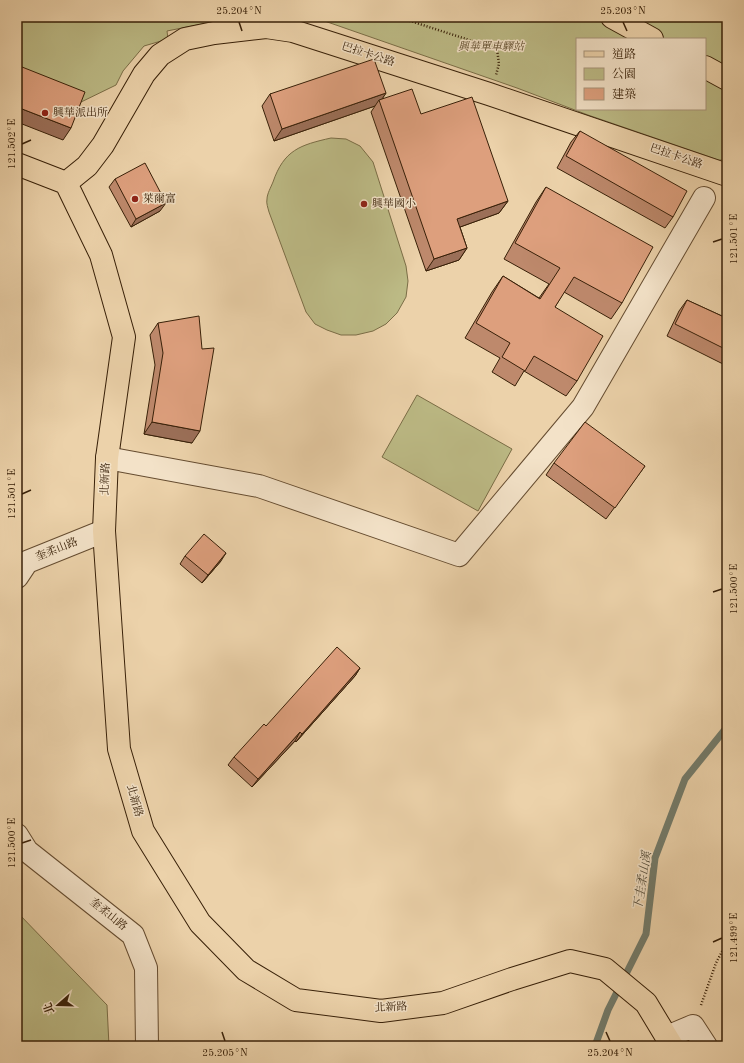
<svg xmlns="http://www.w3.org/2000/svg" width="744" height="1063" viewBox="0 0 744 1063" font-family="'Old Standard TT','Noto Serif TC',serif">
<rect width="100%" height="100%" fill="#ecd2aa"/>
<filter id="stains"><feTurbulence type="fractalNoise" baseFrequency=".005" numOctaves="4"/><feColorMatrix values="0 0 0 0 .2 0 0 0 0 .09 0 0 0 0 .02 0 0 0 .5 -.17"/></filter>
<radialGradient id="worn" r=".72"><stop offset=".6" stop-color="#630" stop-opacity="0"/><stop offset="1" stop-color="#630" stop-opacity=".3"/></radialGradient>
<!-- green -->
<path fill="#bcba85" stroke="#7a6d46" fill-rule="evenodd" d="M17,17H237L167,31L168,39L144,46L123,71L116,85L77,104L17,80Z
M313,17H727V160H719L588,115L517,88ZM577,39H705V109H577Z
M331,138L346,139L360,146L373,162L406,266L408,281L406,297L397,313L386,324L373,331L356,335H341L327,330L315,324L306,312L269,212C268,208 266,203 267,199C267,194 271,187 273,182C284,150 300,145 331,138Z
M417,395L512,449L478,511L382,457Z
M17,912L107,1005L109,1046H17Z"/>
<g fill="none" stroke-linecap="round" stroke-linejoin="round">
<!-- stream -->
<path stroke="#727b6b" stroke-width="7" d="M595,1046L608,1010L646,934L655,858L685,779L727,727"/>
<defs>
<path id="minor" d="M107,458L259,486L459,555L583,407L704,198
M17,577L27,562L104,531
M17,835L27,851L133,935L146,968L147,1046
M667,1037L693,1026L706,1046"/>
<path id="major" d="M612,17L652,39
M705,67L727,79
M17,164L66,183L101,255L124,337L107,458L104,531L119,749L143,831L200,923L246,970L296,1000L381,1011L443,1003L512,979L570,961L605,969L646,1003L672,1046
M66,183L87,166L103,145L144,74L160,55L185,39L214,33L266,27L293,31L489,94L727,175"/>
</defs>
<!-- minor casing -->
<use href="#minor" stroke="#654c30" stroke-width="24"/>
<!-- major casing -->
<use href="#major" stroke="#382008" stroke-width="24"/>
<!-- path -->
<path stroke="#382008" stroke-width="2.5" stroke-dasharray="1 2" stroke-linecap="butt" d="M398,17L497,49L499,64L496,75
M701,1005L716,963L727,942"/>
<!-- minor -->
<use href="#minor" stroke="#f3e2c8" stroke-width="22"/>
<!-- major -->
<use href="#major" stroke="#ecd2aa" stroke-width="22"/>
</g>
<!-- wall -->
<path fill="#be896c" stroke="#382008" d="M386,93L382,99L421,114L508,201L499,213L460,227L467,248L459,260L426,271L371,112L375,106L274,141L262,106L270,94Z
M580,131L673,217L665,228L557,168L571,142Z
M115,179L160,211L131,227L109,187Z
M546,187L622,303L611,319L564,292L555,307L577,381L566,396L524,371L515,386L492,372L500,358L465,338L492,292L503,276L539,298L549,284L504,259L536,202Z
M687,300L722,316L727,306V366L667,336L679,311Z
M158,323L192,443L144,434L155,365L150,335Z
M554,463L645,466L606,519L546,475Z
M185,556L221,561L202,583L180,564Z
M360,668L355,676L296,742L295,741L252,787L228,765L234,757L266,726Z"/>
<!-- shaded-wall -->
<path fill="#9b6f58" stroke="#382008" d="M386,93L380,102L379,100L375,106L274,141L282,129Z
M17,107L71,128L63,140L17,122Z
M508,201L499,213L449,231L457,219Z
M166,203L160,211L131,227L136,219Z
M467,248L459,260L426,271L434,259Z
M152,422L200,431L192,443L144,434Z
M226,553L221,561L202,583L208,575Z
M360,668L355,676L296,742L302,734Z
M300,732L295,741L252,787L258,779Z"/>
<!-- building -->
<path fill="#dd9f7d" stroke="#382008" d="M374,59L386,93L282,129L270,94Z
M17,65L85,92L71,128L17,107Z
M412,89L421,114L472,97L508,201L457,219L467,248L434,259L379,100Z
M580,131L687,191L673,217L566,156Z
M145,163L166,203L136,219L115,179Z
M546,187L653,247L622,303L574,277L555,307L603,336L577,381L534,356L525,371L502,357L510,343L476,323L503,276L540,299L560,268L515,243Z
M687,300L724,317L727,311V350L675,324Z
M199,316L202,349L214,348L200,431L152,422L163,353L158,323Z
M585,422L645,466L615,508L554,463Z
M204,534L226,553L208,575L185,556Z
M337,647L360,668L302,734L300,732L258,779L234,757L264,724L266,726Z"/>
<!-- ticks -->
<path fill="none" stroke="#382008" stroke-width="1.5" d="M239,22L242,31M623,22L627,31M22,144L31,140M713,242L722,239M22,494L31,490M713,592L722,589M22,843L31,840M713,942L722,938M222,1032L225,1041M606,1032L610,1041"/>
<!-- markers -->
<g fill="#8f2418" stroke="#f3e2c8" stroke-width="1.5">
<circle cx="45" cy="113" r="4"/>
<circle cx="135" cy="199" r="4"/>
<circle cx="364" cy="204" r="4"/>
</g>
<g text-anchor="middle" dominant-baseline="central" stroke-width="3" stroke-linejoin="round" paint-order="stroke">
<!-- park labels -->
<g font-size="11" font-style="italic" fill="#594627" stroke="#f3e2c8">
<text x="491" y="47">興華單車驛站</text>
</g>
<!-- street labels -->
<g font-size="11" fill="#382008" stroke="#f3e2c8">
<text transform="translate(368 55) rotate(18)">巴拉卡公路</text>
<text transform="translate(676 157) rotate(19)">巴拉卡公路</text>
<text transform="translate(106 479) rotate(-88)">北新路</text>
<text transform="translate(57 550) rotate(-22)">奎柔山路</text>
<text transform="translate(134 801) rotate(74)">北新路</text>
<text transform="translate(108 915) rotate(39)">奎柔山路</text>
<text transform="translate(391 1008) rotate(-3)">北新路</text>
</g>
<!-- poi labels -->
<g font-size="11" fill="#382008" stroke="#f3e2c8" text-anchor="start">
<text x="53" y="113">興華派出所</text>
<text x="143" y="199">萊爾富</text>
<text x="372" y="204">興華國小</text>
</g>
<!-- water labels -->
<g font-size="12" font-style="italic" fill="#554d3a" stroke="#f3e2c8">
<text transform="translate(643 881) rotate(-81)">下圭柔山溪</text>
</g>
</g>
<!-- margin -->
<rect width="744" height="1063" fill="none" stroke="#ecd2aa" stroke-width="44"/>
<!-- legend -->
<rect x="576" y="38" width="130" height="72" fill="#f3e2c8" stroke="#a8947b"/>
<rect x="584" y="51" width="20" height="6" fill="#ecd2aa" stroke="#a8947b"/>
<text x="612" y="58" font-size="12" fill="#382008">道路</text>
<rect x="584" y="68" width="20" height="12" fill="#bcba85" stroke="#a8947b"/>
<text x="612" y="78" font-size="12" fill="#382008">公園</text>
<rect x="584" y="88" width="20" height="12" fill="#dd9f7d" stroke="#a8947b"/>
<text x="612" y="98" font-size="12" fill="#382008">建築</text>
<!-- north arrow -->
<g transform="translate(58 1005) rotate(250)" stroke="#f3e2c8" stroke-width="3" paint-order="stroke">
<path d="M0-3L7 15L0 10L-7 15Z" fill="#382008"/>
<text y="-6" font-size="11" font-weight="bold" text-anchor="middle" fill="#382008">北</text>
</g>
<rect x="22" y="22" width="700" height="1019" fill="none" stroke="#382008" stroke-width="1.5"/>
<g font-size="10" text-anchor="middle" fill="#382008">
<text x="239" y="14">25.204°N</text>
<text x="623" y="14">25.203°N</text>
<text transform="translate(11 144) rotate(-90)" y="4">121.502°E</text>
<text transform="translate(733 239) rotate(-90)" y="4">121.501°E</text>
<text transform="translate(11 494) rotate(-90)" y="4">121.501°E</text>
<text transform="translate(733 589) rotate(-90)" y="4">121.500°E</text>
<text transform="translate(11 843) rotate(-90)" y="4">121.500°E</text>
<text transform="translate(733 938) rotate(-90)" y="4">121.499°E</text>
<text x="225" y="1056">25.205°N</text>
<text x="610" y="1056">25.204°N</text>
</g>
<rect width="100%" height="100%" filter="url(#stains)"/>
<rect width="100%" height="100%" fill="url(#worn)"/>
</svg>
